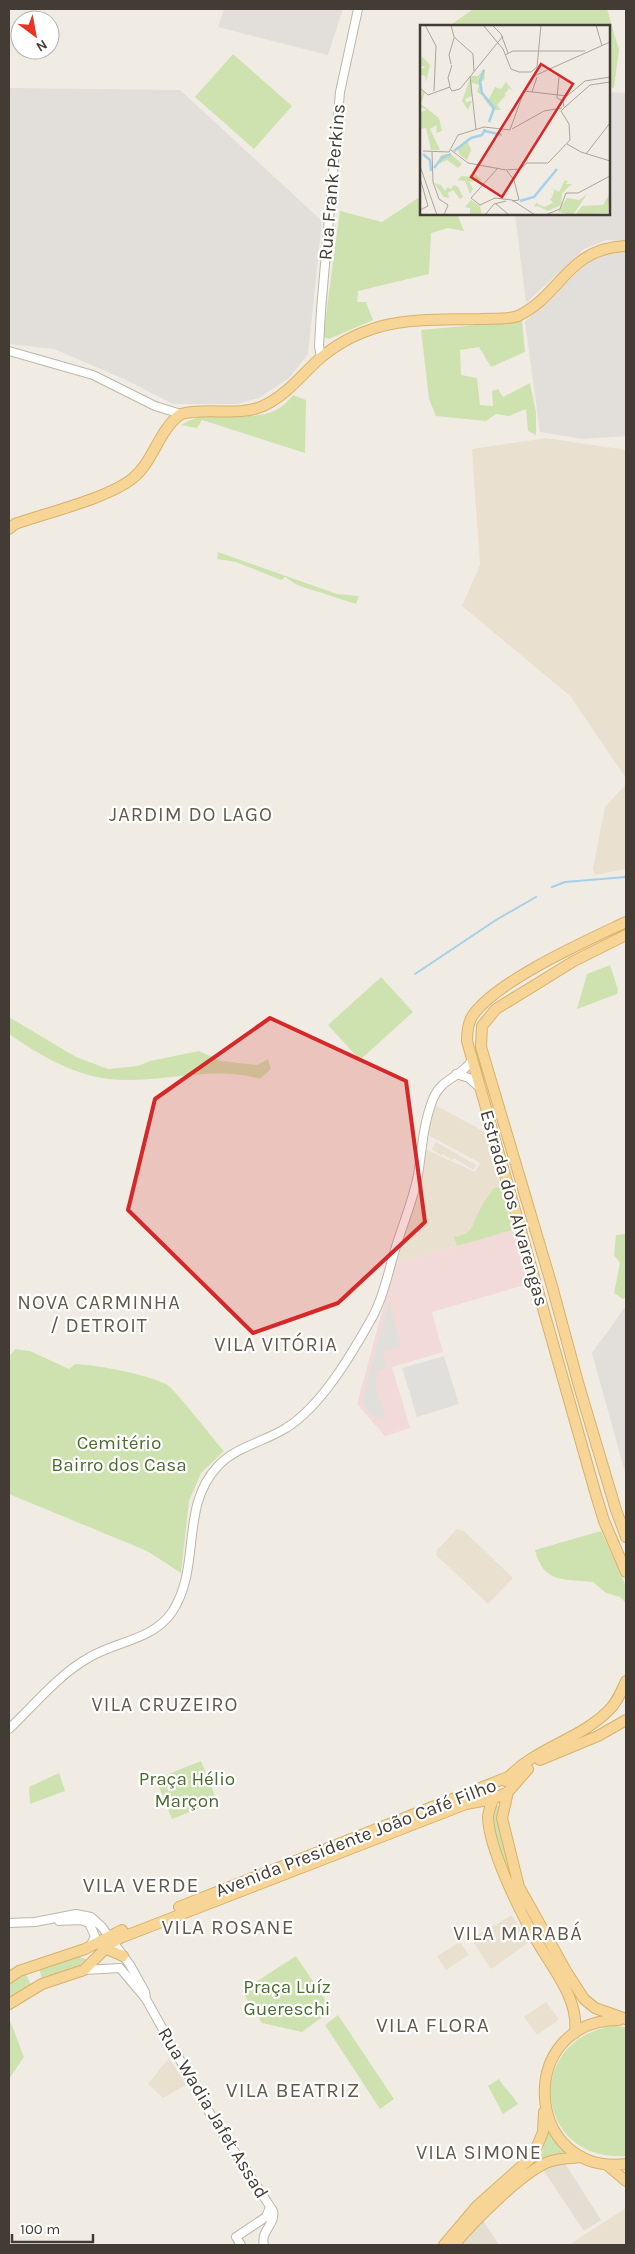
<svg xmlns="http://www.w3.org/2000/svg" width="635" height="2254" viewBox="0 0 635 2254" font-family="Karla,sans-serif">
<rect width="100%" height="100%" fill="#f0ece4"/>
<!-- residential -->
<path fill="#e4ddd2" d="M561,2163L566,2165L601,2220L584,2231L542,2168Z
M482,2219L499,2245H460Z"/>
<!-- industrial -->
<path fill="#e2ded9" d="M224,9H343L328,55L218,27Z
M9,88L180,90L322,221L308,354L289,378L259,398L237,404H173L124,379L54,349L9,344Z
M609,92L626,93V241L606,240L584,249L526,303L515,214H609Z
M626,250V436L583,439L540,432L525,322L598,253Z
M626,1306V1476L592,1353Z"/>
<!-- education -->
<path fill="#e9e0cf" d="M546,438L626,450V778L570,696L462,606L480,565L472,449Z
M626,784V869L595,875L593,868L605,807Z
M435,1105L485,1132L513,1230L395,1264L419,1184L425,1149L475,1172L480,1163L428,1135Z
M436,1142L476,1165L473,1170L454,1158L452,1160L443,1154L440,1155L432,1149Z
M457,1529L464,1531L513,1578L488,1604L436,1555L437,1550Z
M512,1915L528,1943L491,1969L471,1939Z
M460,1942L469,1955L446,1970L437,1956Z
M546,2002L558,2018L556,2022L537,2035L524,2017Z
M169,2058L186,2085L163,2098L148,2084Z
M626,2208V2245H569L587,2233Z"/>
<!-- medical -->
<path fill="#f1dad8" d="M513,1230L528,1284L432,1312L443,1352L392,1367L410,1428L385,1436L357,1404L395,1264Z"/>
<!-- green -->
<path fill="#cee2af" d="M473,9H607L619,50L614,88L609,87V26H449Z
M233,54L292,106L254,149L195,97Z
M418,198L421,201V214L458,216L464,231L448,228L431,233L429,274L358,291L357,302H366L373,320L329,339L323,337L340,211L382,222Z
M522,321L525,352L491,367L479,347L460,350L461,375L477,378L480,405L493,406L492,391L498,389L503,397L530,383L536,412V435L528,431L526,409L509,416L496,414L486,421L436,416L429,399L421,330Z
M293,395L306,400L305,453L202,420L197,428L181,425C187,422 195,417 202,416C233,413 271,426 293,395Z
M218,552L337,594L359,596L356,604L297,585L285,577L281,580L236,562L217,559Z
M610,965L618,990L617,994L577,1009L587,974Z
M381,977L413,1012L360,1060L328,1025Z
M9,1017L76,1057L108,1069L138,1066L150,1061L199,1051L221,1061L257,1065L268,1059L271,1069L260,1079C210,1064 159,1085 109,1079C72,1075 38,1054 9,1034Z
M501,1186L513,1230L457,1246L454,1237C475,1233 470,1227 479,1211C483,1203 489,1195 494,1188Z
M626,1234V1296L623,1299L614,1293L620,1263L614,1255L616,1235Z
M15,1349L30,1351L69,1369L75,1364C98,1365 145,1374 166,1384C175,1389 214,1440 224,1451L201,1473L189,1501L181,1573L147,1551L9,1494V1357Z
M601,1531L626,1586V1603L620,1597L606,1593L593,1582C566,1579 543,1584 535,1550Z
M201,1761L217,1801L172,1819L156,1779Z
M59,1773L65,1791L30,1804L29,1787Z
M499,1806C497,1828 507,1846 508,1867L506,1868L491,1821L492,1807Z
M76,1956L86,1959L84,1966L42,1978L39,1969Z
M296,1956L332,2010L302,2032L262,2023L242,1991Z
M25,1972L31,1985L9,1998V1982Z
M338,2015L394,2099L380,2109L325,2025Z
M9,2018L24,2057L9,2079Z
M613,2026L626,2027V2156C535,2163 522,2040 613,2026Z
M499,2079C505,2089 512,2094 518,2104L503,2114L488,2086Z
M548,2127L557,2142L573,2155L534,2165L542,2152Z"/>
<!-- parking -->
<path fill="#e1dfdc" d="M626,257V274L576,285L568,284L602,258Z
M389,1302L401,1346L383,1352L387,1368L377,1371L376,1389L385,1415L377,1418L368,1411L362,1401Z
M444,1356L459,1404L417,1417L402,1368Z"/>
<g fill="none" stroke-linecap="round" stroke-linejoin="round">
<!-- stream -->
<path stroke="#a4d1e9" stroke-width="2" d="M552,887L565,882L626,877
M415,974L496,920L536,897"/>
<defs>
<path id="tertiary" d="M9,351L93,375L155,406L181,414
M321,357L319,346L321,310L340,92L358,9
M456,1074L469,1078L479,1087
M9,1729C34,1705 59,1674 90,1657C117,1641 153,1640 172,1612C202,1567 179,1507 218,1466C235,1447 264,1442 286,1428C321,1407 353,1352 373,1316C384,1296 388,1272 395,1250C402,1226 413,1201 418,1175C422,1150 423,1124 433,1099C442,1077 461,1078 472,1060
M59,1921L81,1920L89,1923L95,1936L91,1945
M9,1923L35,1922L76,1914L91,1917L102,1927L130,1965L145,1992L146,1999
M84,1970L120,1968L146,1999L209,2112L273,2211C276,2224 260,2231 264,2245
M241,2245L236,2237L266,2217L270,2207"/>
<path id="primary" d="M9,529L15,524C46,513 109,498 133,478C154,461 159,429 181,414C208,407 237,417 263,406C285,396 299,378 316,362C334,345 357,333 382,326C413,318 448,320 480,319C492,318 507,320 518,316C561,296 567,248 626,246
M626,922C586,941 498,980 473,1015C468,1022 467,1032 467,1041L596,1495L604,1521L626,1572
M626,935L574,961L496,1009L482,1026L481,1047L552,1286L579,1386L616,1510L626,1537
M540,1760L598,1736L626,1720
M528,1769L508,1792L502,1818L519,1887L566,1971L584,1999L595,2008L626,2019
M505,1781C533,1748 578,1741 608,1711C617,1703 621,1692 626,1681
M495,1795C492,1802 489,1809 488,1816C488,1848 522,1916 538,1943C554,1971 579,1999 575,2033
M179,1907L508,1777
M102,1947L123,1956
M9,1978L19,1971L85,1949L122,1930
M9,2004L42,1984L84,1970L110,1944L120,1938L466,1804L493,1799L508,1792
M619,2020C515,2020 523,2176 626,2164
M607,2165L626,2181
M444,2245L477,2206L533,2156L543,2132L544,2112
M454,2245C472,2223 525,2169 551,2161C561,2158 572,2158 582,2157"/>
</defs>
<!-- tertiary casing -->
<use href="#tertiary" stroke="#beb6aa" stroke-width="10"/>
<!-- primary casing -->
<use href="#primary" stroke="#d9b169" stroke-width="12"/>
<!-- tertiary -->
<use href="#tertiary" stroke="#fff" stroke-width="8"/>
<!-- primary -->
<use href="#primary" stroke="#f6d597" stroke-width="10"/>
</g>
<!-- marked area -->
<path fill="#d62828" fill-opacity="0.2" stroke="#d62828" stroke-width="4" stroke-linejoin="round" d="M270,1018L406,1081L425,1222L338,1303L253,1333L128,1210L155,1099Z"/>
<g text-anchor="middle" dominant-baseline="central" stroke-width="4.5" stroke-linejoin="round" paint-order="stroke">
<!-- street labels -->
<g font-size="19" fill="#423c34" stroke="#fff">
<text transform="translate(332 182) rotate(-85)">Rua Frank Perkins</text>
<text transform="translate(514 1208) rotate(74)">Estrada dos Alvarengas</text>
<text transform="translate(356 1838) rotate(-21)">Avenida Presidente João Café Filho</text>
<text transform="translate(213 2113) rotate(59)">Rua Wadia Jafet Assad</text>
</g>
<!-- park labels -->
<g font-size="19" fill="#4a6e2d" stroke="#fff">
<text x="119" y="1443">Cemitério<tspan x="119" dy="22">Bairro dos Casa</tspan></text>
<text x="187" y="1779">Praça Hélio<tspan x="187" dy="22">Marçon</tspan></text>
<text x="287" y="1987">Praça Luíz<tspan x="287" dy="22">Guereschi</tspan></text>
</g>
<!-- neighbourhood labels -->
<g font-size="20" letter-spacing="1" fill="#64594c" stroke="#fff">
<text x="191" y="814">JARDIM DO LAGO</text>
<text x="99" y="1302">NOVA CARMINHA<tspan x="99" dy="23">/ DETROIT</tspan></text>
<text x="276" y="1344">VILA VITÓRIA</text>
<text x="165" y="1704">VILA CRUZEIRO</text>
<text x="518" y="1933">VILA MARABÁ</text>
<text x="479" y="2152">VILA SIMONE</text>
</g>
<!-- quarter labels -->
<g font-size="21" letter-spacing="1" fill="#64594c" stroke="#fff">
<text x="141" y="1885">VILA VERDE</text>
<text x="228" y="1927">VILA ROSANE</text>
<text x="433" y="2025">VILA FLORA</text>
<text x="293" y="2090">VILA BEATRIZ</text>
</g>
</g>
<!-- overview -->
<g transform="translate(420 25)">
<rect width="190" height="190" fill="#f0ece4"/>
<path d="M2,31L10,40L6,57L5,51L0,50V44L6,42L0,41ZM64,43L65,54L60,58L63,71L57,67L59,60L52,58V71L45,74L46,77L52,76L48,85L42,76L51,51H58ZM86,57L93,66L89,63L86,68L84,66L86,70L77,80L81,85H73L63,73L69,74L75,62L81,64ZM2,66L5,67L1,79L19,93L22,106L16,108L17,100L10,104L20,125H11L6,103L0,104V87L7,85L0,82ZM48,117L51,125L47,135L39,129L38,124ZM26,129L32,130L42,139L38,143L27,135L16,140L21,130ZM54,148L62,155L49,157L53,164L50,169L45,156L37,155L42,151L52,152ZM145,155L148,157L145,159H152L142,168L141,180L128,186L118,181L114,182L116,178L124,182L133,178L130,174L133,171L129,168L133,170L134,164L139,167ZM14,158L21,160L25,166L27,162L31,164L34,160L38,162L43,172L40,174L33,165L28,168L29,173L24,172ZM190,168L188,188L155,190L162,181L183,180ZM167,169L153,190L138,187L147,173L159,175ZM51,175L60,181L62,190H50V183L45,182Z" fill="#cee2af"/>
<path fill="none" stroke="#a4d1e9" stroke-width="2.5" d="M64,45L60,56L62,68L74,83L69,97M65,106L82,110M34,126L51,113L62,110L65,104M3,129L10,135L11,146M14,143L22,133L31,129M100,176L114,172L137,144"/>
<path fill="none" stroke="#aaa69e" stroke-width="1" d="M5,0L16,21L14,66M31,0L34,12L53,29L54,46M63,0L83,24L91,44L99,47H111L117,42L121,0M72,0L81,9L88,28M176,0L182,21M85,30L93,26H165M31,39L29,30L34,13M50,51L56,105M114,51L190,17M139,52L137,73L143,76L144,82M29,61L32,66L40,64L83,11M30,61L28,53L32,40M0,63L8,70L30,62M112,67L117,52M144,83L170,60L190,57M92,104L124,86L142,83M147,119L161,127L190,136M31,125L48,138L86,145L100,144L107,138H128L150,115L149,99L141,86L145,82M3,126L29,127L38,110L64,102L90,105L104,66L147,71L165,56L190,52M12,127L13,157L19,174L28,180L24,190M166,129L190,98M0,141L17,190M77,144L51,173L60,180L75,173L92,175L115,190M87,146L94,155L99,175L92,176M0,153L8,181L0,185M75,178L89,190M65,190L74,179L86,176M125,190L140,184L146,168H158L190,151"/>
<path fill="#d62828" fill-opacity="0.15" stroke="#d62828" stroke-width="2.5" d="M121,39L153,59L82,172L51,152Z"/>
<rect width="190" height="190" fill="none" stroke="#423c34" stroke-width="2.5"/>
</g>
<!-- border -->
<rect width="635" height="2254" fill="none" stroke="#423c34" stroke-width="20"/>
<!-- north arrow -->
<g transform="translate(35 35) rotate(148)"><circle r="24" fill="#ffffff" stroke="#b3b1ae"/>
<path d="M0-4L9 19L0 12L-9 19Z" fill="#e93423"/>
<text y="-8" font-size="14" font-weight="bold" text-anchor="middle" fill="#423c34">N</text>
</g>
<!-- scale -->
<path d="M12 2234v8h81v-8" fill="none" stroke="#423c34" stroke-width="2.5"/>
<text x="20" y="2234" font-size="15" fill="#423c34" stroke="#ffffff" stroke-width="4" paint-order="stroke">100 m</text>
</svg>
